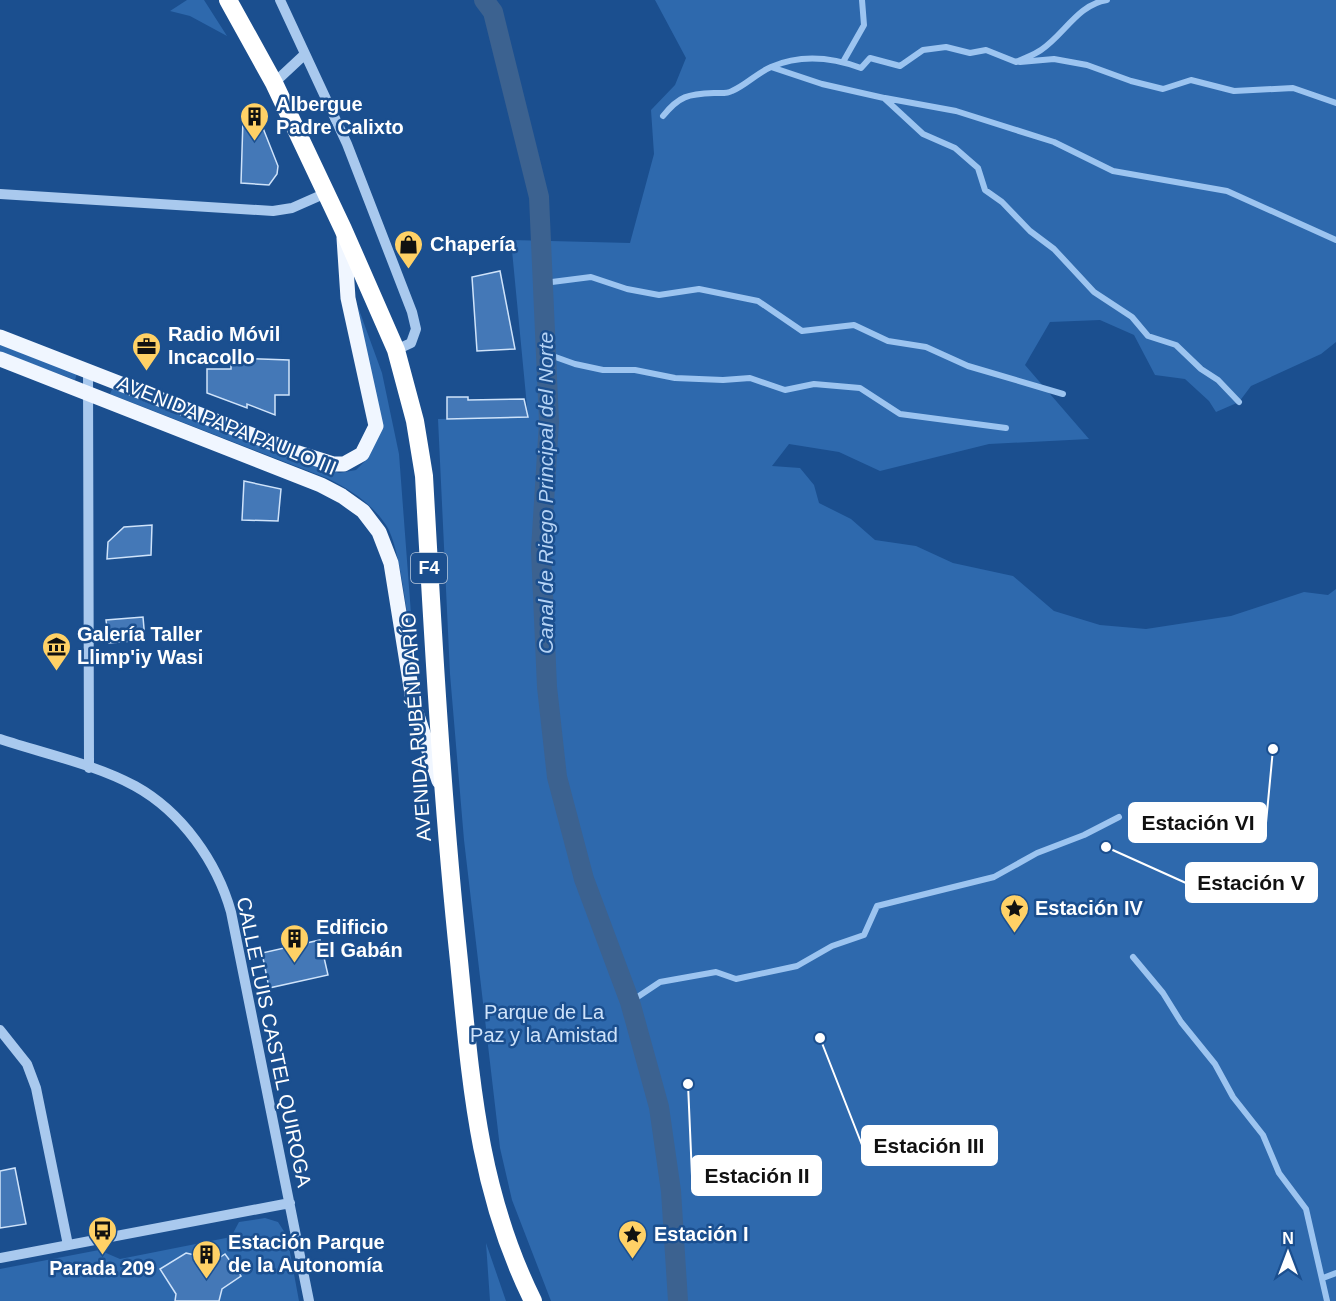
<svg xmlns="http://www.w3.org/2000/svg" width="1336" height="1301" viewBox="0 0 1336 1301" font-family="Helvetica,sans-serif">
<rect width="100%" height="100%" fill="#1b4f8f"/>
<!-- green -->
<path fill="#2e69ad" d="M187,0H204L227,36L190,16L170,11Z
M655,0H1336V342L1321,354L1251,386L1239,402L1216,412L1209,401L1185,379L1155,375L1134,335L1100,320L1050,322L1025,365L1089,439L989,444L880,471L839,452L789,444L772,466L800,468L814,485L819,503L851,519L875,540L916,546L953,563L1013,576L1054,611L1100,625L1146,629L1231,616L1304,592L1328,595L1336,589V1301H551L512,1200L500,1148L464,840L450,674L438,419L528,417L511,240L630,243L654,154L651,110L675,85L686,58Z
M358,307L382,373L399,454L416,680C411,648 402,548 386,525C372,504 351,490 329,479L110,394L113,387L339,473L356,470L368,458L381,431Z
M0,345L77,373L75,380L0,352Z
M265,1218L278,1222L287,1236L299,1301H0V1269L99,1250L120,1259L231,1237L239,1222Z
M486,1243L506,1301H490Z"/>
<g fill="none" stroke-linecap="round" stroke-linejoin="round">
<!-- stream -->
<path stroke="#9cc4f0" stroke-width="6" d="M843,62L864,25L862,0
M1020,62L1054,59L1087,65L1131,81L1163,89L1191,80L1234,91L1293,88L1336,103
M771,67L822,84L884,98L923,134L955,148L978,168L985,190L1002,202L1030,231L1054,249L1094,292L1132,317L1148,336L1176,345L1201,369L1218,380L1239,402
M885,98L956,111L1054,142L1113,171L1227,191L1336,240
M663,116C679,96 688,94 714,93C720,93 727,94 732,91C746,85 757,73 771,67C801,54 831,57 861,68L870,58L900,66L923,50L946,47L970,53L986,50L1016,62C1024,58 1034,55 1041,50C1065,34 1077,5 1107,0
M544,283L591,277L627,289L659,295L699,289L758,301L802,331L854,325L888,341L926,347L968,366L1063,394
M547,354L575,364L603,370H635L675,378L723,380L750,378L785,390L814,384L860,388L900,414L1006,428
M1133,957L1163,993L1181,1022L1215,1064L1233,1097L1263,1135L1279,1173L1306,1209L1327,1301
M630,1002L660,982L716,972L736,979L797,966L832,946L864,935L877,906L994,877L1037,853L1084,835L1119,817
M1323,1278L1336,1273"/>
<!-- canal -->
<path stroke="#3c6290" stroke-width="20" d="M484,0L493,12L539,197L549,422L541,550L547,687L557,777L584,879L630,1002L659,1107L671,1191L678,1301"/>
</g>
<!-- building -->
<path fill="#4478b7" stroke="#cfe3fa" stroke-width="1.5" d="M259,118L278,166L277,174L269,185L241,183L243,119Z
M500,271L515,349L477,351L472,277Z
M231,358L289,360V395H275V415L247,404V408L207,393V369H231Z
M447,397H468V400L524,399L528,417L447,419Z
M244,481L281,489L278,521L242,520Z
M152,525L151,555L107,559L108,542L124,527Z
M143,617L145,640L109,643L106,620Z
M320,940L328,975L269,988L262,953Z
M15,1168L26,1224L0,1228V1171Z
M186,1253L216,1260L225,1254L241,1276L222,1289L219,1301H175L176,1294L160,1269Z"/>
<g fill="none" stroke-linecap="round" stroke-linejoin="round">
<!-- minor -->
<path stroke="#a9c9ee" stroke-width="10" d="M280,0L347,144L412,312L416,329L411,343L396,350
M274,83L304,55
M0,194L273,211L292,208L326,193
M88,370L89,768
M0,739C45,754 94,764 135,786C182,812 217,862 231,912L309,1301
M0,1030L27,1064L36,1088L68,1245
M0,1258L290,1203"/>
<!-- major -->
<path stroke="#f0f6ff" stroke-width="15" d="M0,337L298,453L333,464H344L362,454L376,426L348,298L344,238
M0,359L321,485L342,496L363,511L379,532L391,563L414,706L439,781"/>
<!-- highway -->
<path stroke="#fff" stroke-width="18" d="M228,0L274,83L343,229L396,350L415,421L424,476C433,638 442,800 459,961C471,1082 478,1190 533,1301"/>
</g>
<!-- icons -->
<defs>
<symbol id="building-pin" viewBox="-11 -11 22 30"><path d="M0 17L-7.5 6A9.5 9.5 0 1 1 7.5 6Z" fill="#ffd166" stroke="#1b4f8f"/><path d="M-4-6H4V6H1V3H-1V6H-4ZM-2.5-4.3h1.7v1.8h-1.7ZM.8-4.3h1.7v1.8H.8ZM-2.5-1h1.7V.8h-1.7ZM.8-1h1.7V.8H.8Z" fill="#111"/></symbol>
<symbol id="shop-pin" viewBox="-11 -11 22 30"><path d="M0 17L-7.5 6A9.5 9.5 0 1 1 7.5 6Z" fill="#ffd166" stroke="#1b4f8f"/><path d="M-5-2.5h2.3a2.7 3.5 0 0 1 5.4 0H5L5.5 6h-11ZM-1.5-2.5h3a1.5 2.3 0 0 0-3 0Z" fill="#111"/></symbol>
<symbol id="office-pin" viewBox="-11 -11 22 30"><path d="M0 17L-7.5 6A9.5 9.5 0 1 1 7.5 6Z" fill="#ffd166" stroke="#1b4f8f"/><path d="M-6-3h4V-5.5h4V-3h4V5H-6ZM-1-4.5V-3h2v-1.5ZM-6 0V1H6V0Z" fill="#111"/></symbol>
<symbol id="museum-pin" viewBox="-11 -11 22 30"><path d="M0 17L-7.5 6A9.5 9.5 0 1 1 7.5 6Z" fill="#ffd166" stroke="#1b4f8f"/><path d="M0-6L6-3V-2H-6V-3ZM-5-1h2V3h-2ZM-1-1h2V3h-2ZM3-1h2V3H3ZM-6 4H6V6H-6Z" fill="#111"/></symbol>
<symbol id="sight-pin" viewBox="-11 -11 22 30"><path d="M0 17L-7.5 6A9.5 9.5 0 1 1 7.5 6Z" fill="#ffd166" stroke="#1b4f8f"/><path d="M0-6L1.8-2.2L6-1.7L2.9 1.2L3.7 5.4L0 3.3L-3.7 5.4L-2.9 1.2L-6-1.7L-1.8-2.2Z" fill="#111"/></symbol>
<symbol id="bus-pin" viewBox="-11 -11 22 30"><path d="M0 17L-7.5 6A9.5 9.5 0 1 1 7.5 6Z" fill="#ffd166" stroke="#1b4f8f"/><path d="M-5-6H5V4H4V6H2V4H-2V6H-4V4H-5ZM-3.5-4V0h7V-4ZM-3.5 1.2v1.5H-2V1.2ZM2 1.2v1.5H3.5V1.2Z" fill="#111"/></symbol>
</defs>
<g fill-rule="evenodd">
<use href="#building-pin" x="238" y="100" width="33" height="45"/>
<use href="#shop-pin" x="392" y="228" width="33" height="45"/>
<use href="#office-pin" x="130" y="330" width="33" height="45"/>
<use href="#museum-pin" x="40" y="630" width="33" height="45"/>
<use href="#sight-pin" x="998" y="892" width="33" height="45"/>
<use href="#building-pin" x="278" y="922" width="33" height="45"/>
<use href="#bus-pin" x="86" y="1214" width="33" height="45"/>
<use href="#sight-pin" x="616" y="1218" width="33" height="45"/>
<use href="#building-pin" x="190" y="1238" width="33" height="45"/>
</g>
<g text-anchor="middle" dominant-baseline="central" stroke-width="5" stroke-linejoin="round" paint-order="stroke">
<!-- shield labels -->
<rect fill="#1b4f8f" stroke="#bbcadd" stroke-width="1.5" x="411" y="553" width="36" height="30" rx="4.5"/>
<g font-size="18" font-weight="bold" fill="#fff">
<text x="429" y="568">F4</text>
</g>
<!-- poi labels -->
<g font-size="20" font-weight="bold" fill="#fff" stroke="#1b4f8f" text-anchor="start">
<text x="276" y="104">Albergue<tspan x="276" dy="23">Padre Calixto</tspan></text>
<text x="430" y="244">Chapería</text>
<text x="168" y="334">Radio Móvil<tspan x="168" dy="23">Incacollo</tspan></text>
<text x="77" y="634">Galería Taller<tspan x="77" dy="23">Llimp'iy Wasi</tspan></text>
<text x="1035" y="908">Estación IV</text>
<text x="316" y="927">Edificio<tspan x="316" dy="23">El Gabán</tspan></text>
<text x="654" y="1234">Estación I</text>
<text x="228" y="1242">Estación Parque<tspan x="228" dy="23">de la Autonomía</tspan></text>
<text x="102" y="1268" text-anchor="middle">Parada 209</text>
</g>
<!-- street labels -->
<g font-size="20" fill="#fff" stroke="#1b4f8f">
<text transform="translate(227 425) rotate(22)">AVENIDA PAPA PAULO III</text>
<text transform="translate(416 727) rotate(-94)">AVENIDA RUBÉN DARÍO</text>
<text transform="translate(274 1042) rotate(78)">CALLE LUIS CASTEL QUIROGA</text>
</g>
<!-- park labels -->
<g font-size="20" fill="#cfe3fa" stroke="#1b4f8f">
<text x="544" y="1012">Parque de La<tspan x="544" dy="23">Paz y la Amistad</tspan></text>
</g>
<!-- water labels -->
<g font-size="21" font-style="italic" fill="#b5d3f5" stroke="#1b4f8f">
<text transform="translate(545 493) rotate(-90)">Canal de Riego Principal del Norte</text>
</g>
</g>
<!-- callouts -->
<path fill="none" stroke="#fff" stroke-width="2" d="M1273 749L1266 823M1106 847L1186 883M820 1038L862 1145M688 1084L692 1176"/>
<g fill="#fff" stroke="#1b4f8f" stroke-width="2">
<circle cx="1273" cy="749" r="6"/>
<circle cx="1106" cy="847" r="6"/>
<circle cx="820" cy="1038" r="6"/>
<circle cx="688" cy="1084" r="6"/>
</g>
<g fill="#fff" stroke="#fff" stroke-width="2">
<rect x="1129" y="803" width="137" height="39" rx="6"/>
<rect x="1186" y="863" width="131" height="39" rx="6"/>
<rect x="862" y="1126" width="135" height="39" rx="6"/>
<rect x="692" y="1156" width="129" height="39" rx="6"/>
</g>
<g font-size="21" text-anchor="middle" font-weight="bold" fill="#111">
<text x="1198" y="830">Estación VI</text>
<text x="1251" y="890">Estación V</text>
<text x="929" y="1153">Estación III</text>
<text x="757" y="1183">Estación II</text>
</g>
<!-- north arrow -->
<g transform="translate(1288 1253)" stroke="#1b4f8f" stroke-width="4.5" paint-order="stroke">
<path d="M0-4.5L10 22L0 15L-10 22Z" fill="#ffffff"/>
<text y="-9" font-size="16" font-weight="bold" text-anchor="middle" fill="#ffffff">N</text>
</g>
</svg>
